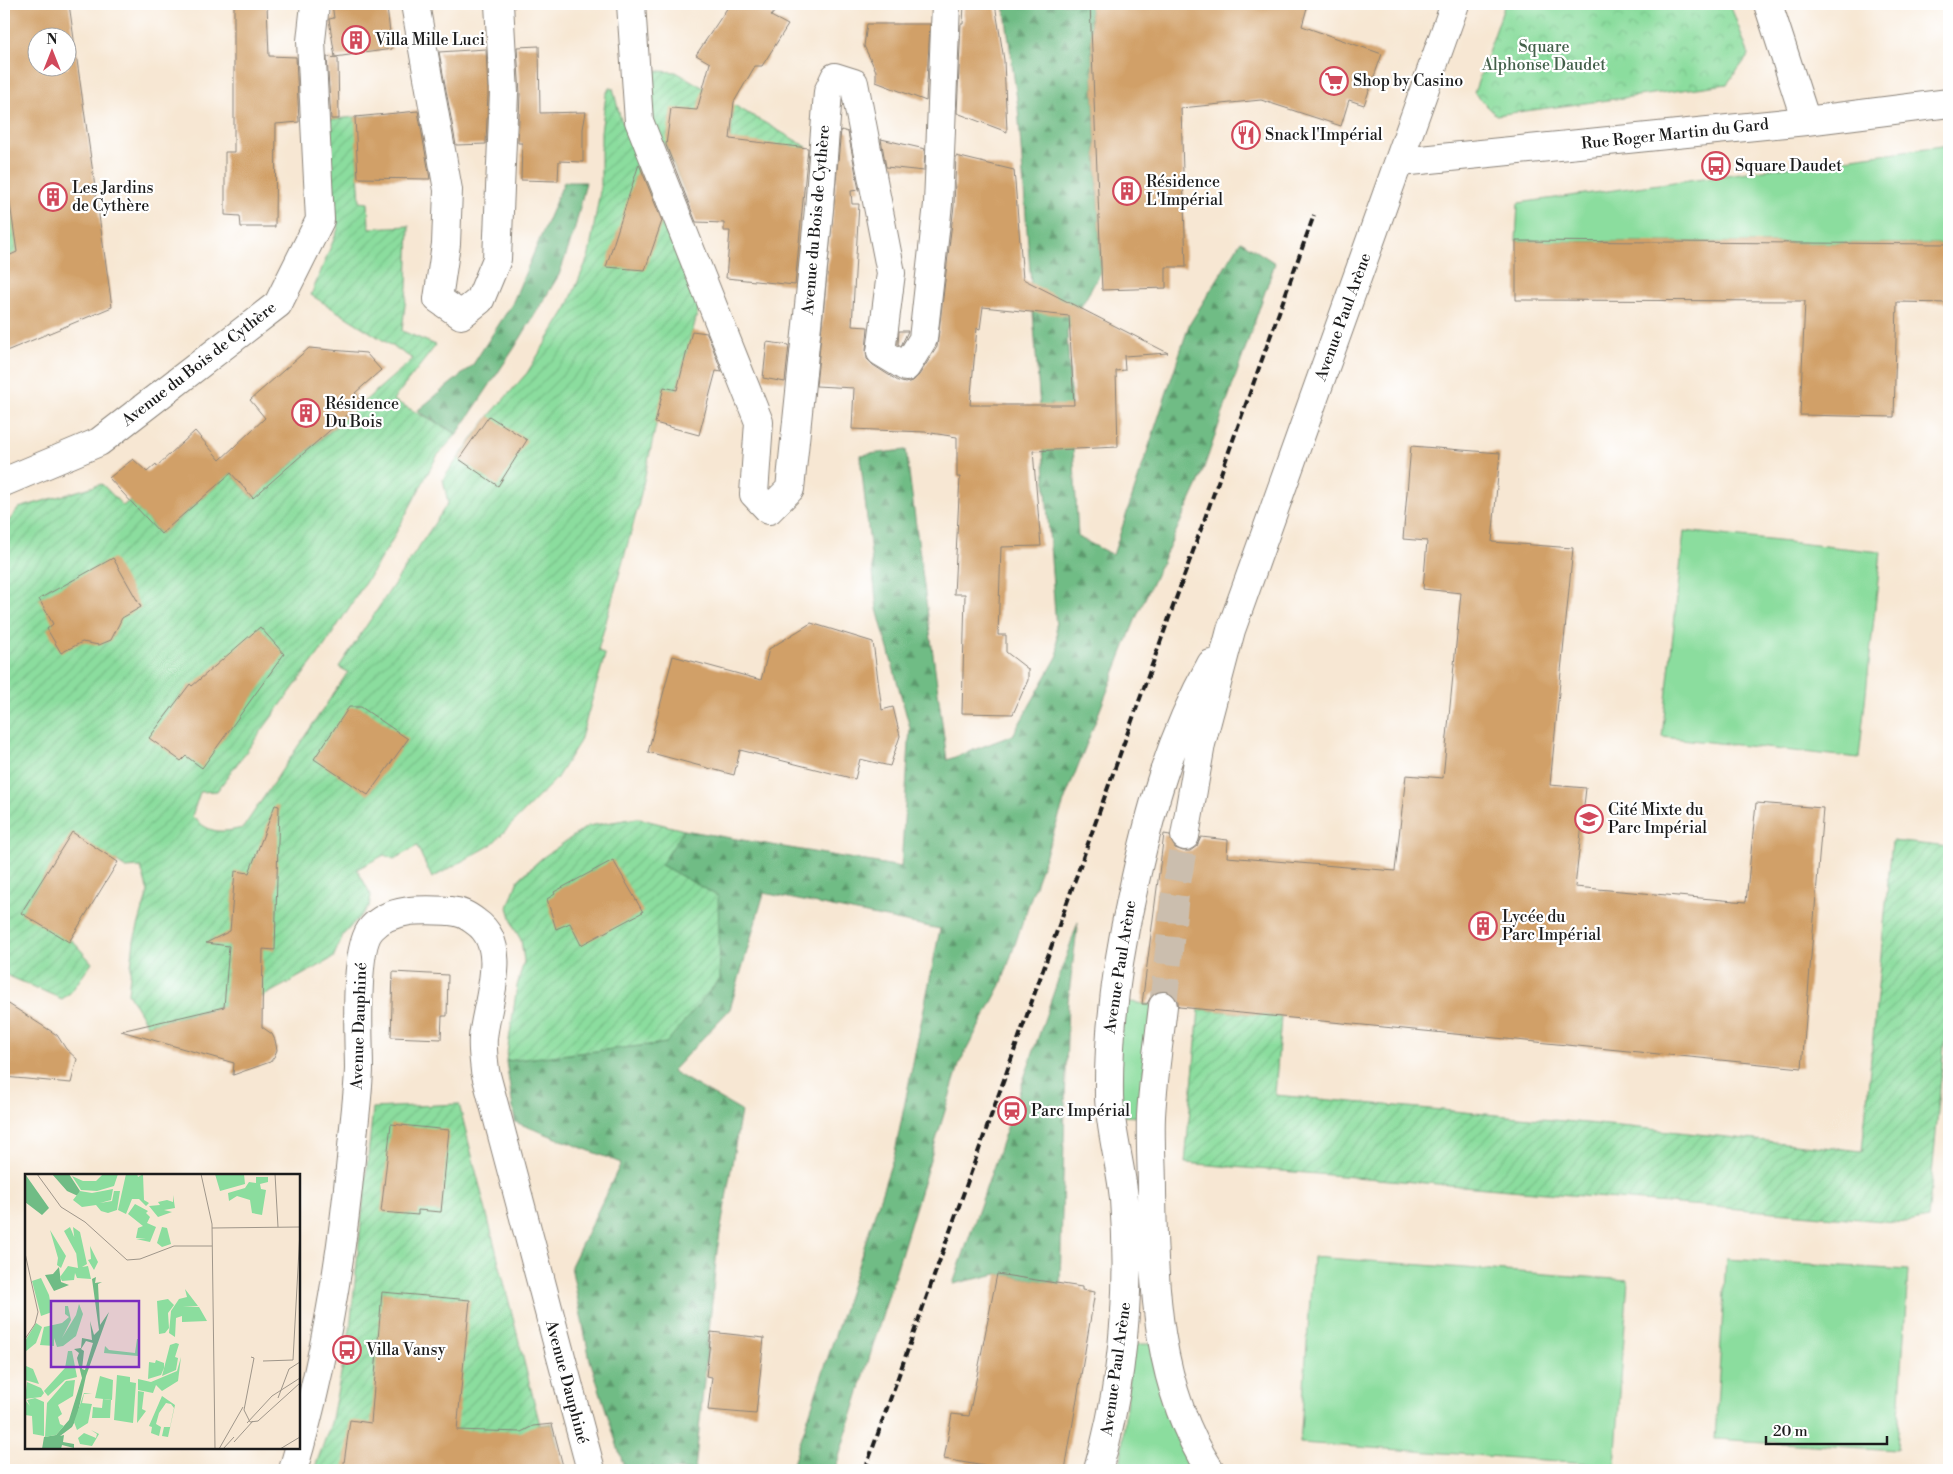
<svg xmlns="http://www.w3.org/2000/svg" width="1953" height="1474" viewBox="0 0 1953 1474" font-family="'Libre Bodoni',serif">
<defs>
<pattern id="forest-firs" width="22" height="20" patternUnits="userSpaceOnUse" patternTransform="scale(1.25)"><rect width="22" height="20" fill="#70bc85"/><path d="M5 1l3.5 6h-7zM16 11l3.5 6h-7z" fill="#5b986c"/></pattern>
<pattern id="park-crowns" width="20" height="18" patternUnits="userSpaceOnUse" patternTransform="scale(1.25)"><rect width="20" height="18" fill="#8bdd9e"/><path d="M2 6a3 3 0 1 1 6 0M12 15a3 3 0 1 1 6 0" fill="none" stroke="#77bd88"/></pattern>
<pattern id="garden-furrows" width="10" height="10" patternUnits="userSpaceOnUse" patternTransform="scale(1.25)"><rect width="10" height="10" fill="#8bdd9e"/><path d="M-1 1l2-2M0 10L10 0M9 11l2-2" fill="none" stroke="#77bd88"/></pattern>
</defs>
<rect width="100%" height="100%" fill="#fff"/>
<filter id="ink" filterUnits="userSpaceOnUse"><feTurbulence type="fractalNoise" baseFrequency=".02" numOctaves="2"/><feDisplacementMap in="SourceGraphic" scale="10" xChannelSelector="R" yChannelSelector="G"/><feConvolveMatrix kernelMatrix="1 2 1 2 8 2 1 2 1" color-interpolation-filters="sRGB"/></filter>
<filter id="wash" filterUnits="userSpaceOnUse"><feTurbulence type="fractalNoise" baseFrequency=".0096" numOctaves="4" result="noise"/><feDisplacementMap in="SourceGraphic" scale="20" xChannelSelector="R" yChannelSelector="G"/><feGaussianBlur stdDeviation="1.12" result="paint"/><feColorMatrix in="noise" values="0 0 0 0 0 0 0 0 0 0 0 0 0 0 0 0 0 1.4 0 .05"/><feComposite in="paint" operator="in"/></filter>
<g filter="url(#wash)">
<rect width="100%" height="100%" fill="#f7e7d3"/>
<!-- grass -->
<path fill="#8bdd9e" stroke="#547c5d" d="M1949,145V244L1516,241L1518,203Z
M1684,531L1881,552L1859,758L1662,737Z
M1124,1001L1152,1005L1140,1117L1123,1116L1113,1060Z
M1313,1257L1628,1280L1615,1465L1300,1443Z
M1726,1259L1908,1270L1897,1450L1715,1439Z
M1132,1344H1151L1196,1470H1120Z"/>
<!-- forest -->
<path fill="url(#forest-firs)" stroke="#466c50" d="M1004,4H1090L1101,272L1067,331L1078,537L1113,555L1189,325L1241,241L1275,263L1199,482L1136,618L1065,799L1001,985L960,1062L835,1470H791L895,1152L940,929L764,893L730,1009L672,1071L741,1111L717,1251L695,1470H625L590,1360L571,1266L621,1163L515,1122L506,1061L666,1043L718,896L660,865L684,830L901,867L910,728L877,609L860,455L906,450L947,760L1013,735L1058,655L1018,107Z
M564,182H586L574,232L559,275L515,347L457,434L417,411L472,366L512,304Z
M1078,922L1068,1001L1060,1284L997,1274L953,1284Z"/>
<!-- park -->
<path fill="url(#park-crowns)" stroke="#547c5d" d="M1505,4H1730L1749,55L1727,84L1496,115L1474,93Z"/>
<!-- garden -->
<path fill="url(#garden-furrows)" stroke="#547c5d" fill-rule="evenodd" d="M642,70L676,72L807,147L801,205L689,203L666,147L648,119ZM733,113L727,166L673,150Z
M609,88H613L620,117L649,178L699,307L677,390L664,388L638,507L598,650L605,655L580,741L556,779L491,845L432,878L417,846L394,859L384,855L357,869L371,895L369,907L343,935L333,958L262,997L147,1025L128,993L134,940L148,892L141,867L126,868L72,833L22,912L71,939L92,963L70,993L62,999L4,974V527L19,508L102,484L123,506L130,500L161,534L231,473L253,498L413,359L311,295L338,229L324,120L376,115L357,156L360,202L368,203L369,228L409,226L407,288L402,331L436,345L393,400L457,434L437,456L390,544L325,645L217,791L200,792L192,816C210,834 219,833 243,828L348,672L339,667L448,503L443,479L489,416L527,373L567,308L589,255L601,185V132L606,95Z
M4,133L20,232V251L4,258Z
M637,818L684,830L661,865L718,896L720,979L666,1043L506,1061L517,986L524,961L521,940L514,928L508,907L518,880L542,858L588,826Z
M1892,841L1949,847V992L1928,1219L1907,1223L1185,1163L1199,1009L1281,1017L1275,1095L1630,1127L1862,1151Z
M459,1104L540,1425L552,1423L564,1470H314L331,1423L350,1329L373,1108Z"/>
<g id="blocks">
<!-- building -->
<path fill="#d1a067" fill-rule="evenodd" d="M4,4H69L112,307L4,352V258L17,252L4,162ZM38,38H68V68H38Z
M234,4H267L269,56L296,57L299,122L276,124L275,227H241L240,216L225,215V152H234Z
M332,4H376L377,9L387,8L392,49L335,57L329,19L334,18Z
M730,4H781L771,16L788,25L762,66H755L734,102L730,139L808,148L795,285L726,278L730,231H724V223L696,222L666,145L671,108L697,110L710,63L696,55Z
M964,4H995L1004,60L1007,132L957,113L961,24H963Z
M1090,4H1308L1302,26L1382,54L1364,105L1349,100L1341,126L1261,100L1181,108L1186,267H1166V288L1102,290Z
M867,24H930L926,101L876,82V71L864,46Z
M539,46L540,113L586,112L583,129V162L559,161L558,181L521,180L522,143H518L520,94L517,47Z
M486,49L488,93L486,144L456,145L439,52Z
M327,57L338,58L339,119H331Z
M418,111L430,179L358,178L355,117Z
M841,130L848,132L859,190L851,191L852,204H859L852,326L868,327L866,351L867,359L873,365L898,381L905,383L913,381L919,375L937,347L954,206L956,156L1014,170L1023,279L1168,353L1124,356L1125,370L1116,371L1118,447L1033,451L1041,546L1001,547L998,635H1006V652L1028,669V680L1013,714L962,713L965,594H954L960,477H957V437L925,432L852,429L854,388L816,386ZM983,307L1069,316L1074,405H970L977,328L980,329Z
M881,139L925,149L924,171L886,167Z
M639,164L662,221L645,270L606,267Z
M1516,241L1949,244V303L1897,302L1894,417L1800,415L1805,301L1516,300Z
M692,331L707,333L722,372L716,371L699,435L655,423L664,387L677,390Z
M899,331H908L901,346L898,344Z
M767,342L789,345L785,382L763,378Z
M309,348L366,353L381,370L355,393L362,402L253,498L231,473L161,534L109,478L133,459L147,472L156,464L157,466L195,431L220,460L265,418L250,400Z
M489,416L527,440L498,486L459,459Z
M1411,446L1500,453L1492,542L1573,548L1550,785L1586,788L1575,887L1746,902L1756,803L1823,808L1802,1068L1179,1007L1177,999L1173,994L1164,990L1156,992L1151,996L1147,1004H1142L1164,834L1170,835L1175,848L1183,851H1190L1197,846L1201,837L1228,840L1227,857L1395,871L1406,775L1443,778L1461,593L1423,589L1427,541L1403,539Z
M113,558L141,607L122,618L111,640L99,645L82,642L61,653L47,629L53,624L39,599Z
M811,623L873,642L882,710L893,707L900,736L890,766L860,759L855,779L740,750L734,775L648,752L673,656L761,680L769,649Z
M260,627L284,654L202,768L186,756L181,761L149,738L190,684L192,686Z
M349,707H361L408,739L368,795L314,759Z
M275,805L279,806L275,950L263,949L262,1027L272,1034L275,1040L277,1050L274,1057L270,1062L233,1075L234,1063L121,1031L224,1007L229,946L206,943L230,931L235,871L249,873Z
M72,832L118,862L69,942L21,913Z
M613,860L643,912L581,945L570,923L556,929L547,899L555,894L554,892Z
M393,972L448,975L447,1016H442L441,1039L391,1037Z
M4,1001L57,1035L66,1049L77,1059L71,1083L4,1077Z
M391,1124L449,1130L441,1212L418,1210V1215L381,1212Z
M997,1274L1082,1287V1290L1095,1292L1065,1470H1007L944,1459L952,1414L969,1416Z
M382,1292L470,1300L457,1430L521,1432L533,1426L552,1424L564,1470H343L350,1420L371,1423Z
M711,1332L764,1338L756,1414L708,1410L712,1377L706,1376Z"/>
</g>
</g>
<g filter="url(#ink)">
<use href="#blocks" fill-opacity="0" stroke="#8a8278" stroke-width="1"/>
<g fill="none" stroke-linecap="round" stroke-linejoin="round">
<!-- street-tunnel -->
<path stroke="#cbbeae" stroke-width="28" stroke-dasharray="28 14" stroke-linecap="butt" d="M1163,1006L1175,895L1185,836"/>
<defs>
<path id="street" d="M415,4L448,190L446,244L438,299L461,315L480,300L497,259L504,93L499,4
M631,4L639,121L759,422L754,494L769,510L790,489L819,209L828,92L835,77L854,83L891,273L881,352L906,367L923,339L938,204L946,4
M1768,4L1806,121
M1401,162L1806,121L1949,103
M4,482L99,442L278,304L320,220L311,41L315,4
M1185,836L1201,744L1231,630L1455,4
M1163,1006C1159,1042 1153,1079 1151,1116C1150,1141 1152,1166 1152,1192C1153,1286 1157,1389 1210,1470
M293,1470C323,1370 341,1264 351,1159C353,1130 358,1099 359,1069C359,1040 353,947 372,928C391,907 425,910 450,911C461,912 467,915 476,922C511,946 486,1004 483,1038C482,1049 484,1060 485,1071L591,1470
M1098,1470C1123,1383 1131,1289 1124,1199C1121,1165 1110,1130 1109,1096C1108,1027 1117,962 1132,895C1149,814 1170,737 1211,664"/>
</defs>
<!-- street casing -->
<use href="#street" stroke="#8a8278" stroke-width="30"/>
<!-- street -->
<use href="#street" stroke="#fff" stroke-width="28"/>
<!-- rail -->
<path stroke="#1c1c1c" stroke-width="4" stroke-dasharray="8 4" stroke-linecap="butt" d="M865,1470L1106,793L1314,215"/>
</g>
</g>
<!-- icons -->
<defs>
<symbol id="building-ring" viewBox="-11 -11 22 22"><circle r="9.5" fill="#fff" stroke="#d1495b" stroke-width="1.5"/><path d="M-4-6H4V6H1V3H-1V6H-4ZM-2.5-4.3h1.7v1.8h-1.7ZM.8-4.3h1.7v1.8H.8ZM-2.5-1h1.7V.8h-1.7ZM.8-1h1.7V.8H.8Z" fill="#d1495b"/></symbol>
<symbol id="supermarket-ring" viewBox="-11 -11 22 22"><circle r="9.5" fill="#fff" stroke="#d1495b" stroke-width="1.5"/><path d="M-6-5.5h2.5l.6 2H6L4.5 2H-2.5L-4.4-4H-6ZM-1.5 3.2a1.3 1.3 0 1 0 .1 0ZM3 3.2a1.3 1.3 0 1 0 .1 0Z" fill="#d1495b"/></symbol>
<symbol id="restaurant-ring" viewBox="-11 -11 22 22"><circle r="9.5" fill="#fff" stroke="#d1495b" stroke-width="1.5"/><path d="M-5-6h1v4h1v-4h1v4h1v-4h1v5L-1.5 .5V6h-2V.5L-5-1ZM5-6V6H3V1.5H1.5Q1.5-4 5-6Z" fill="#d1495b"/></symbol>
<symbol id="bus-ring" viewBox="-11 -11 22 22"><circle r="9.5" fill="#fff" stroke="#d1495b" stroke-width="1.5"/><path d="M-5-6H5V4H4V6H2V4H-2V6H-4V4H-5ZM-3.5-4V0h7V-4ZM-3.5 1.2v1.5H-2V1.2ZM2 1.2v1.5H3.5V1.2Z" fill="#d1495b"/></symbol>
<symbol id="school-ring" viewBox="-11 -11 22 22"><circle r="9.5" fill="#fff" stroke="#d1495b" stroke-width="1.5"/><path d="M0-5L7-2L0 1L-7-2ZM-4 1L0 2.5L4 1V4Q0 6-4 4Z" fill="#d1495b"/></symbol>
<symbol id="station-ring" viewBox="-11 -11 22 22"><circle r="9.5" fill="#fff" stroke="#d1495b" stroke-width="1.5"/><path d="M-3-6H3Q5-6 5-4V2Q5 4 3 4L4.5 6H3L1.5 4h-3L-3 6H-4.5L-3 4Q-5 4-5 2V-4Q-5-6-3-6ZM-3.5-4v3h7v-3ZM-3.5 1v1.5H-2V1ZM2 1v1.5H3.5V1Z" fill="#d1495b"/></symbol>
</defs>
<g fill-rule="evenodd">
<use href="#building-ring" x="340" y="24" width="32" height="32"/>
<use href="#supermarket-ring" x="1318" y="65" width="32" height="32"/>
<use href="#restaurant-ring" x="1230" y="119" width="32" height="32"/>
<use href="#bus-ring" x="1700" y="150" width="32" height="32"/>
<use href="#building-ring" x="1111" y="175" width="32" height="32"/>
<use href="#building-ring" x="37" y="181" width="32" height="32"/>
<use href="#building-ring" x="290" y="397" width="32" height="32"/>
<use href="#school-ring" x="1573" y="803" width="32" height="32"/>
<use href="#building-ring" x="1467" y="910" width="32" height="32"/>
<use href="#station-ring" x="996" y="1095" width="32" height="32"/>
<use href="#bus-ring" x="331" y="1334" width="32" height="32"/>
</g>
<g text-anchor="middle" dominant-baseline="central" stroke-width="4.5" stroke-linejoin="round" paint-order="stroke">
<!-- poi labels -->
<g font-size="16" fill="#1c1c1c" stroke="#fff" text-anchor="start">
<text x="375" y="40">Villa Mille Luci</text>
<text x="1353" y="81">Shop by Casino</text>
<text x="1265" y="135">Snack l'Impérial</text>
<text x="1735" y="166">Square Daudet</text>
<text x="1146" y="182">Résidence<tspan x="1146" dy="18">L'Impérial</tspan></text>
<text x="72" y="188">Les Jardins<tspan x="72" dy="18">de Cythère</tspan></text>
<text x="325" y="404">Résidence<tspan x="325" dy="18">Du Bois</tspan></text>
<text x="1608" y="810">Cité Mixte du<tspan x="1608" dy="18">Parc Impérial</tspan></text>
<text x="1502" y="917">Lycée du<tspan x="1502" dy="18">Parc Impérial</tspan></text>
<text x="1031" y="1111">Parc Impérial</text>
<text x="366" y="1350">Villa Vansy</text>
</g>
<!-- park labels -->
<g font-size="16" fill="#43604a" stroke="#fff">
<text x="1544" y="47">Square<tspan x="1544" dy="18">Alphonse Daudet</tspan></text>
</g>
<!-- street labels -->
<g font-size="16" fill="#1c1c1c" stroke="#fff">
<text transform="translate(1675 134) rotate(-6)">Rue Roger Martin du Gard</text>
<text transform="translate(816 220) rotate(-85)">Avenue du Bois de Cythère</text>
<text transform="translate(1343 317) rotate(-70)">Avenue Paul Arène</text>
<text transform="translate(199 364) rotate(-38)">Avenue du Bois de Cythère</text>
<text transform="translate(1120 967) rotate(-81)">Avenue Paul Arène</text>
<text transform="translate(359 1026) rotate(-88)">Avenue Dauphiné</text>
<text transform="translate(1116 1369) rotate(-82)">Avenue Paul Arène</text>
<text transform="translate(567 1382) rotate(75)">Avenue Dauphiné</text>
</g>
</g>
<!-- overview -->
<g transform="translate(25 1174)">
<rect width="275" height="275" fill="#f7e7d3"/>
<path d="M92,201L105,203V208L111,209L108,249L89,246ZM75,202L88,206L87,226L70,224Z" fill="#8bdd9e"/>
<path d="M0,0L24,34L17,41L0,28ZM27,0H44L55,17L53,22L42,17ZM34,93L36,108L44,111L29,117L20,101L28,100ZM71,103L70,109L77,108L73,110L75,151L84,138L61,202L52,243L47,253L35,262L39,261L38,268L49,270V274L37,271L36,275H17L19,263L31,261L44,246L48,233L57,204L52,184L54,179L49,175L56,174L57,164L67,166L65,147L69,161L74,156L67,105ZM61,167L68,169L60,196L57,195L59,177L56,175Z" fill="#70bc85" fill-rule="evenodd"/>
<path d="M1,192L8,195L14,210L0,206ZM2,208L16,214L19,219L16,223L0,225ZM137,222L150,231L143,263L137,262L139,253H145L149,234L146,230L141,229L134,239L131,250L136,253L134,262L126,259L127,253L124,252Z" fill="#8bdd9e"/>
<path d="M78,0H93L89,12L72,17L56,16L47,2L58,7H71ZM101,0H112L113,3L118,0L119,26L124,29L121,32L114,25H107L101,40L93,36ZM190,0H219L220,10L195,17ZM231,3H243V8L235,10L236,15L241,16L237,41L227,39L225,26L212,22L204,27L203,19L220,14L224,8L231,9ZM88,15L86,26L75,29L87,27L89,17H95L92,36L83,39L76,37L71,31L57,33L48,26L55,17L67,19ZM148,21L150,34L139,36L147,38L133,43L124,32L135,31L133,28L142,26L148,28ZM110,30L123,37L121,39L125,43L122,49L131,53L125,68L111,65H121L111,64L113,54L118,52L103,40ZM45,53L50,65L52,81L39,57ZM48,53L55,58L62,90L57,93L63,92L66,105L52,104L50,99L49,106L37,107L35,103L43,92L53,94ZM137,53L142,54L146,70L137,73L132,69ZM25,56L41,82L36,94L32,91L33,84ZM65,72L73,88L69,96L63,86L66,85ZM16,104L24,121L27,138L16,142L7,107ZM160,115L173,132L158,133H174L182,147L157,148V142L151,144L150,163L144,159L146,137L154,125L162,123ZM143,125L149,131L143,139L144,154L140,159L134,160L132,127ZM54,130L58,140L51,162L38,172L32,173L29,164V172L15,171L19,153L37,149L44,143L40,140V132H43L46,146L37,164L51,141ZM11,149L17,153L11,169L0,178V167ZM112,165H115L113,182L79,179L80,172L84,176L110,179ZM151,169L154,170L150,183L153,184L151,196L137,202L145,171ZM43,177H47L52,203L40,206L23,222L19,217L40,194ZM156,183L153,207L137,217L131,211L128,219L113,216V205L126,208L152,197ZM131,186L139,189V194L136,201L123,205L124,188L130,189ZM50,206L48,222L33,231L37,240L33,243L35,250L39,252L31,261L20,263L22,229L41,207ZM113,217L119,218L117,235L121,237L112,249ZM59,219L67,220H59L57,229L67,230L66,234L63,249L52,256L49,248ZM10,224L19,228V262L8,260L7,242L0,241L1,227L5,232L2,226ZM78,225L86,226L85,244H67L68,233L77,234ZM66,256L74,260L67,272L55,270L53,264L59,259L71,264L72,260Z" fill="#8bdd9e"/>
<path fill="none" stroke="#9f968a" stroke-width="1" d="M12,0L36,33L60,48L102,86L115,85L149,72H187M176,0L187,50L190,275M250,0L253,53M187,54L275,53M0,79L13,138L10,150L0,165M226,183L229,184L219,236L225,248L233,247L275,209M238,187L268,186L275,57M253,224L264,195L275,188M222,249L247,222L275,204M209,268L228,247M194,275L218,233M198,275L209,263M255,275L275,263"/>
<path fill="#7b2cbf" fill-opacity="0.15" stroke="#7b2cbf" stroke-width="2.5" d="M26,127H114V193H26Z"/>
<rect width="275" height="275" fill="none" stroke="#1c1c1c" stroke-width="2.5"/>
</g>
<!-- margin -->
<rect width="1953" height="1474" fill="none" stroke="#fff" stroke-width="20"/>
<!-- north arrow -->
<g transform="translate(52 52)"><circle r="24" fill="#ffffff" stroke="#a4a4a4"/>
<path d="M0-4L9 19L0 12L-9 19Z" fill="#d1495b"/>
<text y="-8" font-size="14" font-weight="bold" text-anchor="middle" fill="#1c1c1c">N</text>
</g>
<!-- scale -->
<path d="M1766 1436v8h121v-8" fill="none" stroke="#1c1c1c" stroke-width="2.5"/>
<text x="1773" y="1436" font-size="15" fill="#1c1c1c" stroke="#ffffff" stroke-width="4" paint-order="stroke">20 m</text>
</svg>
